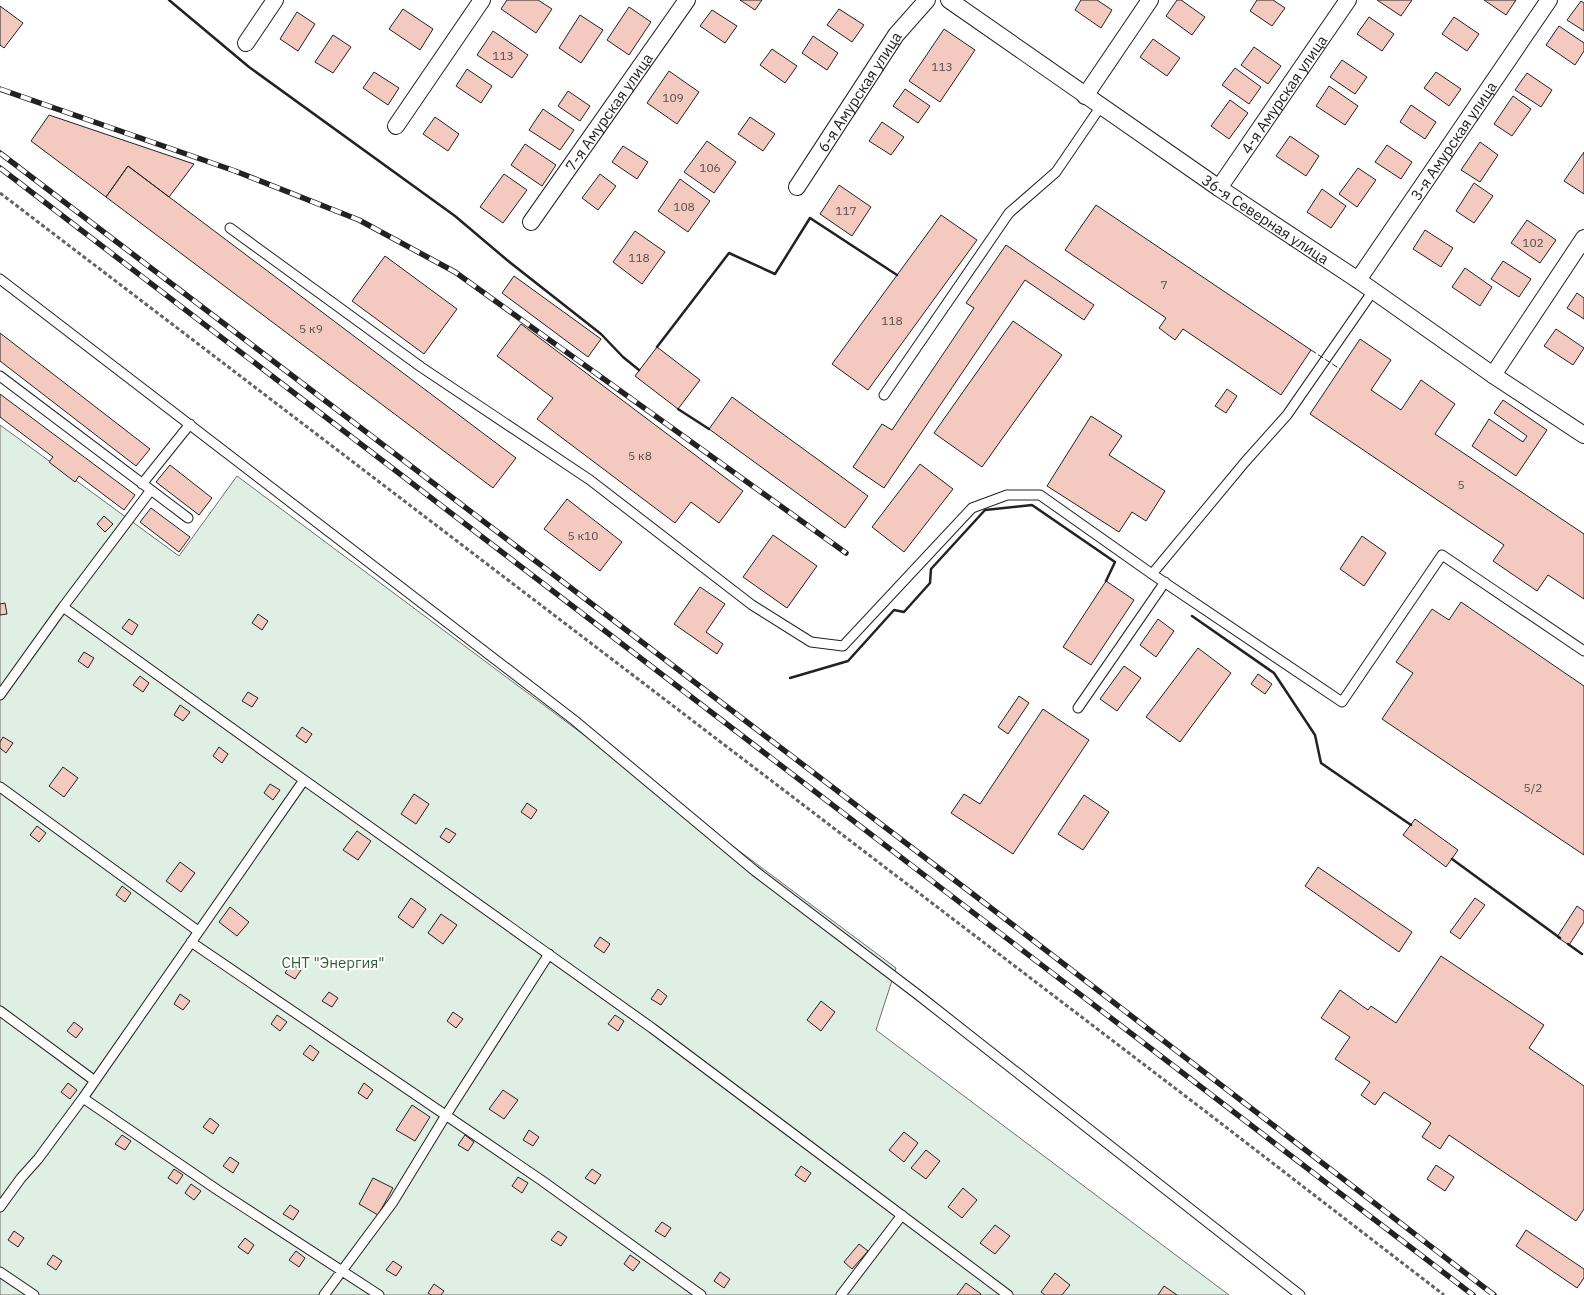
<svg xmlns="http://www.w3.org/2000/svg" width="1584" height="1295" viewBox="0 0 1584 1295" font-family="'IBM Plex Sans',sans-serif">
<rect width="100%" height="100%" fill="#fff"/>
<!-- green -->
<path fill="#e0efe3" stroke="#6f6f6f" d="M0,425L179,556L237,476L896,968L876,1030L1229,1295H0Z"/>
<!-- building -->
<path fill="#f3c9c0" stroke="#222" d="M507,0H538L552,9L536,33L501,9Z
M740,0H762L755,10Z
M1081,0H1097L1112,10L1101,28L1075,10Z
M1177,0H1181L1205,17L1192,35L1166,16Z
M1257,0H1273L1285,8L1272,26L1250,11Z
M1377,0H1412L1401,16Z
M1484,0H1516L1506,15Z
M1581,1L1584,3V31L1567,20Z
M0,6L23,23L4,48L0,45Z
M629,7L651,22L629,55L607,40Z
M403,9L433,29L420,50L389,29Z
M839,9L864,25L852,42L827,25Z
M712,10L737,26L725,43L700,26Z
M297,12L315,24L298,51L280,39Z
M580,15L603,30L581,63L559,48Z
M1369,17L1394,34L1382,51L1357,34Z
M1454,17L1479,34L1467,51L1442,34Z
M1559,26L1584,43V51L1575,65L1546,45Z
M944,29L975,50L940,102L909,81Z
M493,31L528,55L512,78L477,55Z
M333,35L351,47L333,73L315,62Z
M813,36L838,53L827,70L802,53Z
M1153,39L1180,58L1167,76L1140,57Z
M1254,47L1281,66L1268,84L1241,65Z
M772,49L797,66L785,83L760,65Z
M1342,60L1367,77L1355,94L1330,77Z
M1235,68L1261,87L1249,104L1222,85Z
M467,69L492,86L481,103L456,86Z
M669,71L699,92L677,124L647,103Z
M374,72L399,88L388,105L363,88Z
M1436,72L1461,89L1449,106L1424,88Z
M1527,73L1552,90L1541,107L1515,90Z
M1329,86L1358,106L1345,125L1316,106Z
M905,89L930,106L918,123L893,106Z
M568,91L590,106L580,121L558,106Z
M1513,96L1531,109L1512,136L1494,124Z
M1230,100L1248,113L1229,139L1211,126Z
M1411,105L1436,122L1425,139L1400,122Z
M543,109L574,130L560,150L529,130Z
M49,115L194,164L169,197L128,166L106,197L31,141Z
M435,117L459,134L448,151L423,134Z
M750,117L775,134L763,151L738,134Z
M882,122L904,137L891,155L869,141Z
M1290,136L1319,156L1306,176L1276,156Z
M707,141L736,162L714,193L684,172Z
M1480,142L1498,155L1480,182L1461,170Z
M525,144L556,165L542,186L511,165Z
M1387,145L1412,162L1401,179L1375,162Z
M623,146L648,162L637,179L612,162Z
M1584,152V194L1564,181Z
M128,166L516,458L493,488L106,197Z
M1358,168L1376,180L1357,207L1339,194Z
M504,174L527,190L503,223L480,207Z
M600,174L616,186L598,210L582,198Z
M680,179L710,201L688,232L658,211Z
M1474,183L1493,196L1474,223L1456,211Z
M839,185L871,207L852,236L820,214Z
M1322,189L1346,206L1331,228L1307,212Z
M1096,205L1311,350L1281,395L1183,329L1175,340L1159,328L1166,318L1065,250Z
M941,215L977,240L868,390L832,364Z
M1527,220L1556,240L1540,263L1511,243Z
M1425,230L1453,248L1441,267L1413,249Z
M635,231L665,252L642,284L613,262Z
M1006,245L1094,305L1084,320L1025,280L884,488L853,467L882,424L892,430L974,308L966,303Z
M385,256L457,309L424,354L352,301Z
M1503,261L1531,279L1519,297L1491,279Z
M1465,268L1492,287L1480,306L1452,287Z
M514,276L601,339L588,357L502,293Z
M1577,293L1584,298V319L1567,308Z
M1013,321L1062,355L982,467L934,433Z
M521,324L743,491L719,523L691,502L675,523L537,419L553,398L497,356Z
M1556,329L1584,348L1573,365L1544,346Z
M0,333L150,449L136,466L0,361Z
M1360,339L1391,360L1371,390L1401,410L1421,380L1455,404L1435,434L1584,534V599L1548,575L1537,591L1493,561L1504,545L1310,414Z
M657,347L700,380L678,409L635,376Z
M1227,389L1237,396L1226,413L1215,406Z
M0,394L135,495L124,510L79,476L75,482L49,462L53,457L0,417Z
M732,397L868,496L845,528L709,429Z
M1503,400L1547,430L1516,476L1472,446L1489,419L1523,442L1527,436L1494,413Z
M1091,416L1122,436L1109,455L1165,491L1146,521L1132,512L1119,532L1047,486Z
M920,464L953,489L904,552L872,527Z
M170,465L212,498L199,515L156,482Z
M567,499L622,542L600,571L544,529Z
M151,508L190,537L179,552L140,522Z
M104,516L113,524L105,532L97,524Z
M773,535L817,566L787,608L743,577Z
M1362,536L1386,553L1364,586L1340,569Z
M1106,581L1134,600L1091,665L1063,647Z
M700,587L725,604L706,632L723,644L717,654L674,624Z
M1461,602L1584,686V855L1382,719L1413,673L1396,662L1432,609L1449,620Z
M5,603L7,614L0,615V604Z
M258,614L268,621L262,630L252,623Z
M129,619L138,625L132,635L122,628Z
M1158,619L1174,631L1156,657L1140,645Z
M1198,648L1231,673L1180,742L1146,717Z
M84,652L94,658L88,668L78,661Z
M1124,666L1141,678L1117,711L1100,699Z
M1258,674L1272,684L1265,694L1251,684Z
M140,676L149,683L143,692L133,685Z
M248,692L258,698L252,707L242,701Z
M1019,696L1029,703L1008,734L998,727Z
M180,705L190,712L183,721L174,715Z
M1043,709L1089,740L1013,854L951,813L964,794L980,804Z
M302,727L312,734L306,743L296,736Z
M3,737L13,743L6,753L0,748V742Z
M219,747L228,754L222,763L213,756Z
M63,767L78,778L64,797L49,786Z
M270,784L280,790L273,800L264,793Z
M414,794L429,804L416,824L401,814Z
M1084,795L1109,812L1083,850L1058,834Z
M527,803L537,810L531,819L521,812Z
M1415,819L1458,850L1446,867L1403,835Z
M37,826L46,833L39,842L30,835Z
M446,828L456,834L449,843L440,837Z
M357,831L371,841L358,860L343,850Z
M180,862L195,873L181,892L166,881Z
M1318,867L1412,932L1399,952L1305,886Z
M122,886L131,893L125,902L116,895Z
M411,898L426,909L413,928L398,917Z
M1475,898L1485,905L1460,939L1450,932Z
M1577,906L1584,911V922L1569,945L1557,937Z
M230,907L249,922L237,936L219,922Z
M441,914L457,925L443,944L428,933Z
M600,937L610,944L604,953L594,946Z
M1441,956L1544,1025L1529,1048L1584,1086V1209L1576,1221L1449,1135L1440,1149L1422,1137L1431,1123L1384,1092L1375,1105L1361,1095L1370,1082L1335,1059L1350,1037L1321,1018L1340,990L1368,1010L1371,1006L1396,1023Z
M291,964L301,970L295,979L285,973Z
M658,989L667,996L661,1005L651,999Z
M329,992L338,998L332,1007L322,1001Z
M180,994L190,1001L183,1010L174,1004Z
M821,1001L835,1012L821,1031L807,1020Z
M453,1012L463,1019L456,1028L447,1021Z
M277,1015L287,1022L280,1031L271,1024Z
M615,1015L624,1021L618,1031L608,1024Z
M74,1022L83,1029L76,1038L67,1031Z
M310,1045L319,1052L313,1061L303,1054Z
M68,1083L77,1090L70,1099L61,1092Z
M364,1083L373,1090L367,1099L358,1093Z
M503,1090L518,1100L504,1119L489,1109Z
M412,1105L430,1117L415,1141L396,1130Z
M210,1118L219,1125L213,1134L203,1127Z
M529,1130L539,1137L533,1146L523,1140Z
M904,1132L918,1143L904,1162L889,1150Z
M122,1135L131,1141L125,1150L115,1144Z
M465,1135L474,1142L468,1151L458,1145Z
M926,1150L940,1161L926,1179L911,1168Z
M230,1157L239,1163L233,1173L223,1166Z
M1436,1165L1454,1177L1445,1191L1427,1179Z
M801,1166L811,1173L805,1182L795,1175Z
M174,1169L183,1175L177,1184L168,1178Z
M592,1169L601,1175L595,1184L585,1178Z
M518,1177L528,1183L522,1193L512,1186Z
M373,1178L393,1188L378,1215L359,1204Z
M191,1184L201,1191L194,1200L185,1193Z
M963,1188L977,1200L962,1218L948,1207Z
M290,1205L299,1211L293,1220L283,1214Z
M662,1222L671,1228L665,1237L655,1231Z
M995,1225L1010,1236L995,1254L980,1243Z
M1526,1230L1584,1269V1278L1577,1288L1516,1246Z
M14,1231L24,1238L18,1247L8,1240Z
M558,1231L567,1237L561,1246L551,1240Z
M245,1238L254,1245L248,1254L238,1247Z
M859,1244L868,1251L852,1269L844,1262Z
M296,1251L305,1258L299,1267L289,1260Z
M53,1255L62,1261L56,1270L47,1264Z
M630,1255L640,1262L633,1271L624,1264Z
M393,1261L402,1267L396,1276L386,1270Z
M720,1272L730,1279L724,1288L714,1281Z
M1055,1273L1070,1285L1062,1295H1045L1041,1292Z
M966,1283L981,1294L980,1295H957Z
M434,1284L444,1291L441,1295H431L428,1293Z
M1164,1286L1177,1295H1158Z"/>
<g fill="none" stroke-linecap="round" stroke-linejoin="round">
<defs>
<path id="lane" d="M230,228L421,367L590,480L752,605L811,642L843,646L972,508L1007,495H1040L1152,574L1342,702L1442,555L1584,651
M0,279L574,720L755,871L917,994L1300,1295
M0,376L188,518
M884,395L1009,213L1056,172L1101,106
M142,484L190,424
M1152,574L1245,462L1287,415L1373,291
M63,607L304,780L652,1028L1008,1295
M0,695L63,607L151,490
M1078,708L1165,582
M0,787L198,931
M191,942L541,1180L701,1295
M0,1011L95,1081
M83,1098L219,1191L379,1295
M0,1207L21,1178L38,1159L83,1098L304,780
M0,1272L34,1295
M324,1295L393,1202L446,1115L549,954
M841,1295L902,1215"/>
<g id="street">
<path id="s1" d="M949,0L1219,188L1358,280L1493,375L1584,435"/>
<path d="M246,43L275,0"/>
<path d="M1085,96L1150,0"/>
<path d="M396,126L482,0"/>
<path id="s2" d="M797,187L896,35L927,0"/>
<path id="s3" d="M1219,188L1348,0"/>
<path id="s4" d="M531,222L687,0"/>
<path id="s5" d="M1358,280L1549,0"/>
<path d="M1493,375L1584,238"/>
</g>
</defs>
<!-- lane casing -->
<use href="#lane" stroke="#222" stroke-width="11"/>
<!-- street casing -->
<use href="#street" stroke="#222" stroke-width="18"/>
<!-- path -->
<path stroke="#646464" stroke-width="3" stroke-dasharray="4 2.5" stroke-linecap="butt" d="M0,193L1205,1111L1444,1295"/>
<!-- lane -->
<use href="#lane" stroke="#fff" stroke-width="9"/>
<!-- street -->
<use href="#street" stroke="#fff" stroke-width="16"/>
<defs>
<path id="rail" d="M0,89L235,171L359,220L455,272L846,553
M0,153L978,898L1494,1295
M0,168L1473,1295"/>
</defs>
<!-- rail casing -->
<use href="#rail" stroke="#222" stroke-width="5.5"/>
<!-- rail -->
<use href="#rail" stroke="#fff" stroke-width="4" stroke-dasharray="11" stroke-linecap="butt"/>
<!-- fence -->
<path stroke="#222" stroke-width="1" stroke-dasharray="6 2.5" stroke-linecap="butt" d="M1311,350L1340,369"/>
<!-- wall -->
<path stroke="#222" stroke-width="2.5" d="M169,0L249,67L455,216L507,260L601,334L623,357L639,370
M657,347L729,253L775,274L810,218L897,275
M678,409L709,429
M1192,616L1274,673L1315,735L1321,763L1411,825
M790,678L848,661L894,610L904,612L930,583L931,569L985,510L1032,505L1115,562L1106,581
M1452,859L1560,938
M1568,944L1582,954"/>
</g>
<g text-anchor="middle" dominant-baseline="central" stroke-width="4" stroke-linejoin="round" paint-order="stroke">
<!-- number labels -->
<g font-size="12" fill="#564c4a">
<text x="503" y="55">113</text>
<text x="942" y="66">113</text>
<text x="673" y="97">109</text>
<text x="710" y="167">106</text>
<text x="684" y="206">108</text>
<text x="846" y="210">117</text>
<text x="1533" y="242">102</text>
<text x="639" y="257">118</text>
<text x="1164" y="284">7</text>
<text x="892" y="320">118</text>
<text x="311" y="328">5 к9</text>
<text x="640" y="455">5 к8</text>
<text x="1461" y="484">5</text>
<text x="583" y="535">5 к10</text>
<text x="1533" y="787">5/2</text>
</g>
<!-- street labels -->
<g font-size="15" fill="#222" stroke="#fff">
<text stroke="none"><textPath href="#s2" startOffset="114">6-я Амурская улица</textPath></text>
<text stroke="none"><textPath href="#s3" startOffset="114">4-я Амурская улица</textPath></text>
<text stroke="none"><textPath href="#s4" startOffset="135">7-я Амурская улица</textPath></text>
<text stroke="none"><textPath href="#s5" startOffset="169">3-я Амурская улица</textPath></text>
<text stroke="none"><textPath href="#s1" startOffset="385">36-я Северная улица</textPath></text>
</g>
<!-- park labels -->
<g font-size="15" fill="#2f5e38" stroke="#fff">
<text x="333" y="962">СНТ "Энергия"</text>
</g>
</g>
</svg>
